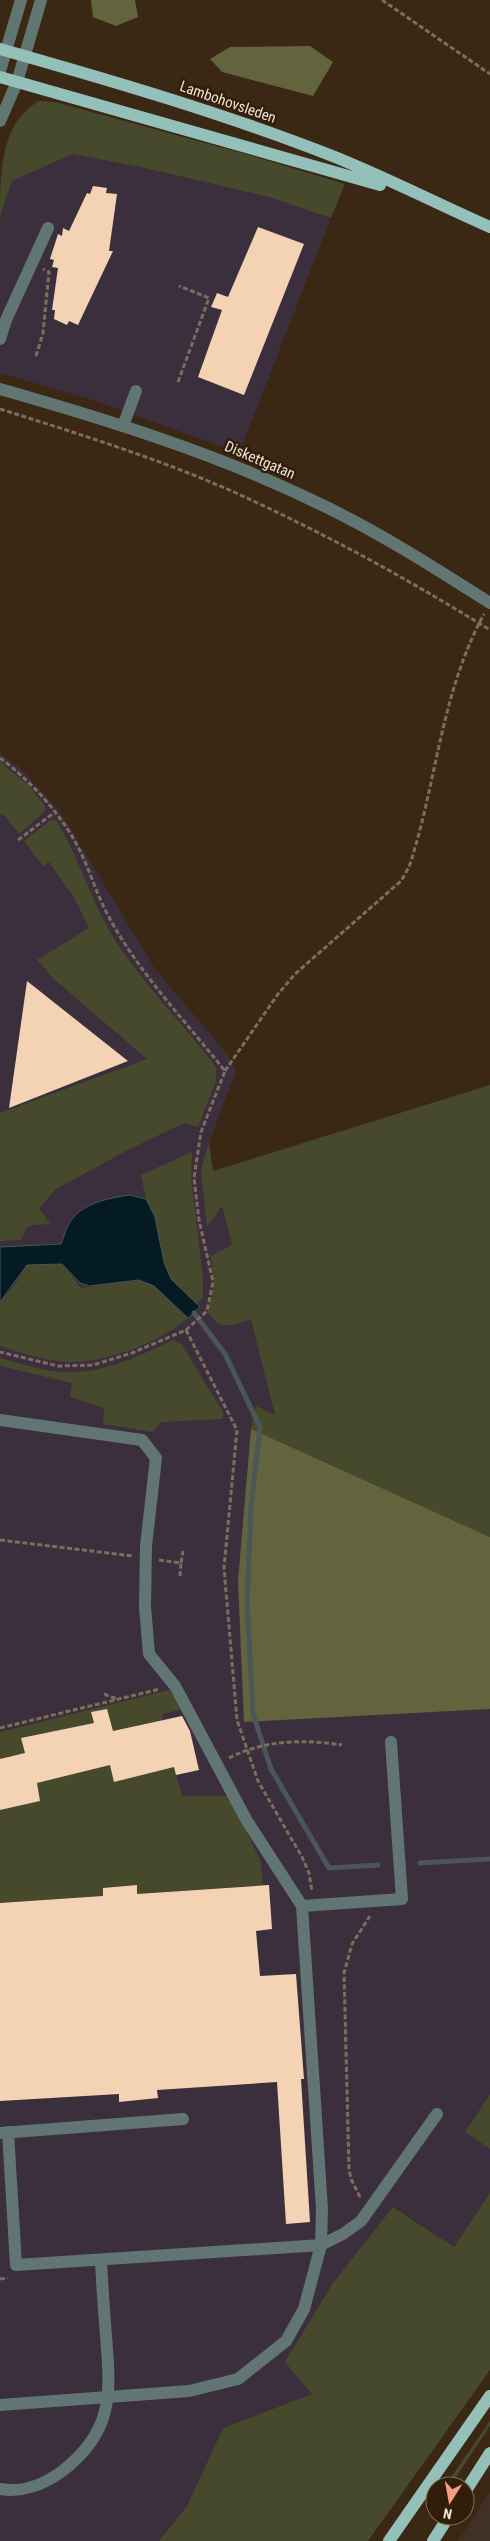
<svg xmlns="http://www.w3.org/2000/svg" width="490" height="2541" viewBox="0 0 490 2541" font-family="'Roboto Condensed',sans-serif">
<rect width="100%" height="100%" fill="#3b2814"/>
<!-- commercial -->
<path fill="#3c2f3d" d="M73,154L145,168L269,197L331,218L239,453L96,401L0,373V217L12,181Z
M0,753L20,768L61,813L155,969L227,1054L236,1071L209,1142L213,1171L275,1415L256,1406L251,1429L244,1722L490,1709V2094L466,2132L490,2149V2193L454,2247L394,2207L313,2394L223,2428L187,2506L159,2541H0Z"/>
<!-- industrial -->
<path fill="#403025" d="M490,2492V2541H458Z"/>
<!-- green -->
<path fill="#47492d" d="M39,101L55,102L242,153L345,184L331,218L269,197L145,168L73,154L12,181L0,217C0,174 0,123 39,101Z
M0,762L29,786L45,806L44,812L19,834L5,816L0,814Z
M51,820H56C82,862 94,912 123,952C151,992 186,1028 216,1067V1081L198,1127L184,1123L128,1150L56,1189L39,1208L50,1224L34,1225L27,1227L21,1240L0,1241V1113L147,1059L54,979L37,960L89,928L75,899L49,862L43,866L24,841Z
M490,1085V1537L251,1429L256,1406L275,1415L251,1320C228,1325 221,1333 206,1309C217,1295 212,1272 211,1256L232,1245L222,1206L207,1227L201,1170L209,1142L213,1171Z
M192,1152L191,1176L203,1278V1296L197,1305L171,1279L164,1262L155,1217L146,1199L141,1175Z
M63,1264L81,1288L139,1280L155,1286L188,1318C159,1343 106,1363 67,1362C45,1361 21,1353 0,1346V1302L14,1286L27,1265Z
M173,1340L182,1345L223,1412V1419L161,1422L153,1432L103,1424L104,1408L70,1397L72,1383L0,1366V1358C19,1363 40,1370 60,1372C100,1375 137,1357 173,1340Z
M169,1690L184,1709L162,1714L163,1720L113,1731L107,1709L91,1712L94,1723L21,1738L25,1753L0,1759V1732Z
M110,1765L174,1767L182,1796H228L260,1859L263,1885L137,1894L136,1885L103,1888V1896L0,1903V1810L40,1801L37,1783Z
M490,2094V2149L465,2132Z
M490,2193V2370L368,2541H159L187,2506L223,2428L312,2394L285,2362L333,2283L393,2207L454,2247Z
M490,2421V2426L450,2486H445Z"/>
<!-- forest -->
<path fill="#62643e" d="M91,0H135L138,17L116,26L93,17Z
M310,46L333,62L313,96L222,72L210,59L230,47Z
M251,1429L490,1537V1709L244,1722L238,1581Z"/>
<!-- water -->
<path fill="#041b23" stroke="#4a5658" d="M130,1195L146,1199L155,1217L164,1262L171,1279L200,1307L188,1318L154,1286L139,1280L89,1286L80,1283L62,1264L27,1265L0,1302V1247L61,1244C64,1237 66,1228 70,1222C82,1203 109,1198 130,1195Z"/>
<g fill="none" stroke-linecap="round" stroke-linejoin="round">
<!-- stream -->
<path stroke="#4a5658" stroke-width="5" d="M194,1313L225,1354L260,1427L251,1507L247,1602L253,1714L271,1769L329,1868L378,1865
M420,1863L490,1859"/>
</g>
<!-- building -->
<path fill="#f3d3b3" d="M93,186L107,188L106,193L117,194L109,251H113L78,325L69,321L67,325L54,319L55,310H52L58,268L52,267L54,260L50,259L58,234L62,236L63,228L69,231L87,193L90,194Z
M258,227L304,244L244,395L198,377L222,310L211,307L217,293L228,297Z
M27,981L128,1061L9,1108Z
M107,1709L113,1731L182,1716L190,1731L199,1770L176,1775L174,1767L114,1782L110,1765L37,1783L40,1801L0,1810V1759L25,1753L21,1738L94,1723L91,1712Z
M137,1885V1894L269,1885L272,1929L256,1931L260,1976L296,1974L304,2079H301L310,2222L286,2224L277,2082L157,2090L158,2098L119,2102V2094L0,2101V1903L103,1896V1888Z"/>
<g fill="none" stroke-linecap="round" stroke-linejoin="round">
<!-- path -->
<path stroke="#7e6d5c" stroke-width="3" stroke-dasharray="5 2.5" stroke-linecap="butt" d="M382,0L490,74
M36,356L43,333L49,272L43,269
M178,382L209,298L179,286
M0,409C79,434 160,459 236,493C324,533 408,579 490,630
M0,758C32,782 64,817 81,853C91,874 98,898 110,919C140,974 186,1022 225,1071L201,1132L194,1178L199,1220L213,1282L207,1311L186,1330L132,1353L93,1365L58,1366L0,1352
M18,840L55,812
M225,1071L278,994L295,974L401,881L409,867C437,783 440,695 484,614
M186,1330L237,1430L224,1568L237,1720L258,1781L302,1857L309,1873L312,1891
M0,1540L133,1556
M159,1560L181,1563L183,1551
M180,1576L181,1563
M104,1694L117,1699
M0,1728L160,1689
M229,1758C264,1740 304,1739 342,1745
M360,2197L351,2179L349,2169L344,1973L352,1944L370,1916
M0,2279L8,2278"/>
<!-- minor -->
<path stroke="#617673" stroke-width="12" d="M0,71L21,0
M0,121L17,82L41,0
M0,339L6,320L48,228
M0,389C109,420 218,454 320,504C379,532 435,568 490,603
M123,426L136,391
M0,1420L142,1440L156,1458L146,1546L145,1607L149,1654L175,1686L247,1821L302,1906L322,2209L321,2245L304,2309L286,2341L238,2379L189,2391L0,2405
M302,1906L402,1899L391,1742
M8,2132L16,2265L321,2245L343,2234L361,2221L437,2114
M1,2133L183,2119
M0,2489C21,2493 43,2485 61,2472C113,2433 111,2395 106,2336C104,2311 102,2285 101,2260"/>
<!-- major -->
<path stroke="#94c0ba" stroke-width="12" d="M0,49C113,81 226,114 335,157C387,178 438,204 490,227
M0,77L380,185
M465,2492L490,2453
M389,2541L490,2396
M433,2541L449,2516"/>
</g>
<g text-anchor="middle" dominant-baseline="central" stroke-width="5" stroke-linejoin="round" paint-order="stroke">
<!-- street labels -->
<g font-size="15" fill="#eee1d4" stroke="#311e0a">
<text transform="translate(228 102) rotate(19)">Lambohovsleden</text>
<text transform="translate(260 460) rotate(23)">Diskettgatan</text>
</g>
</g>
<!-- north arrow -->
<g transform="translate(450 2501) rotate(191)"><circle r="24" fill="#311e0a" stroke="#7d6c5b"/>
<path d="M0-4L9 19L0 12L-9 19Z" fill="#f2a080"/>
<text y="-8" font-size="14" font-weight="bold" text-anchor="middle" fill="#eee1d4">N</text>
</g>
</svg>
